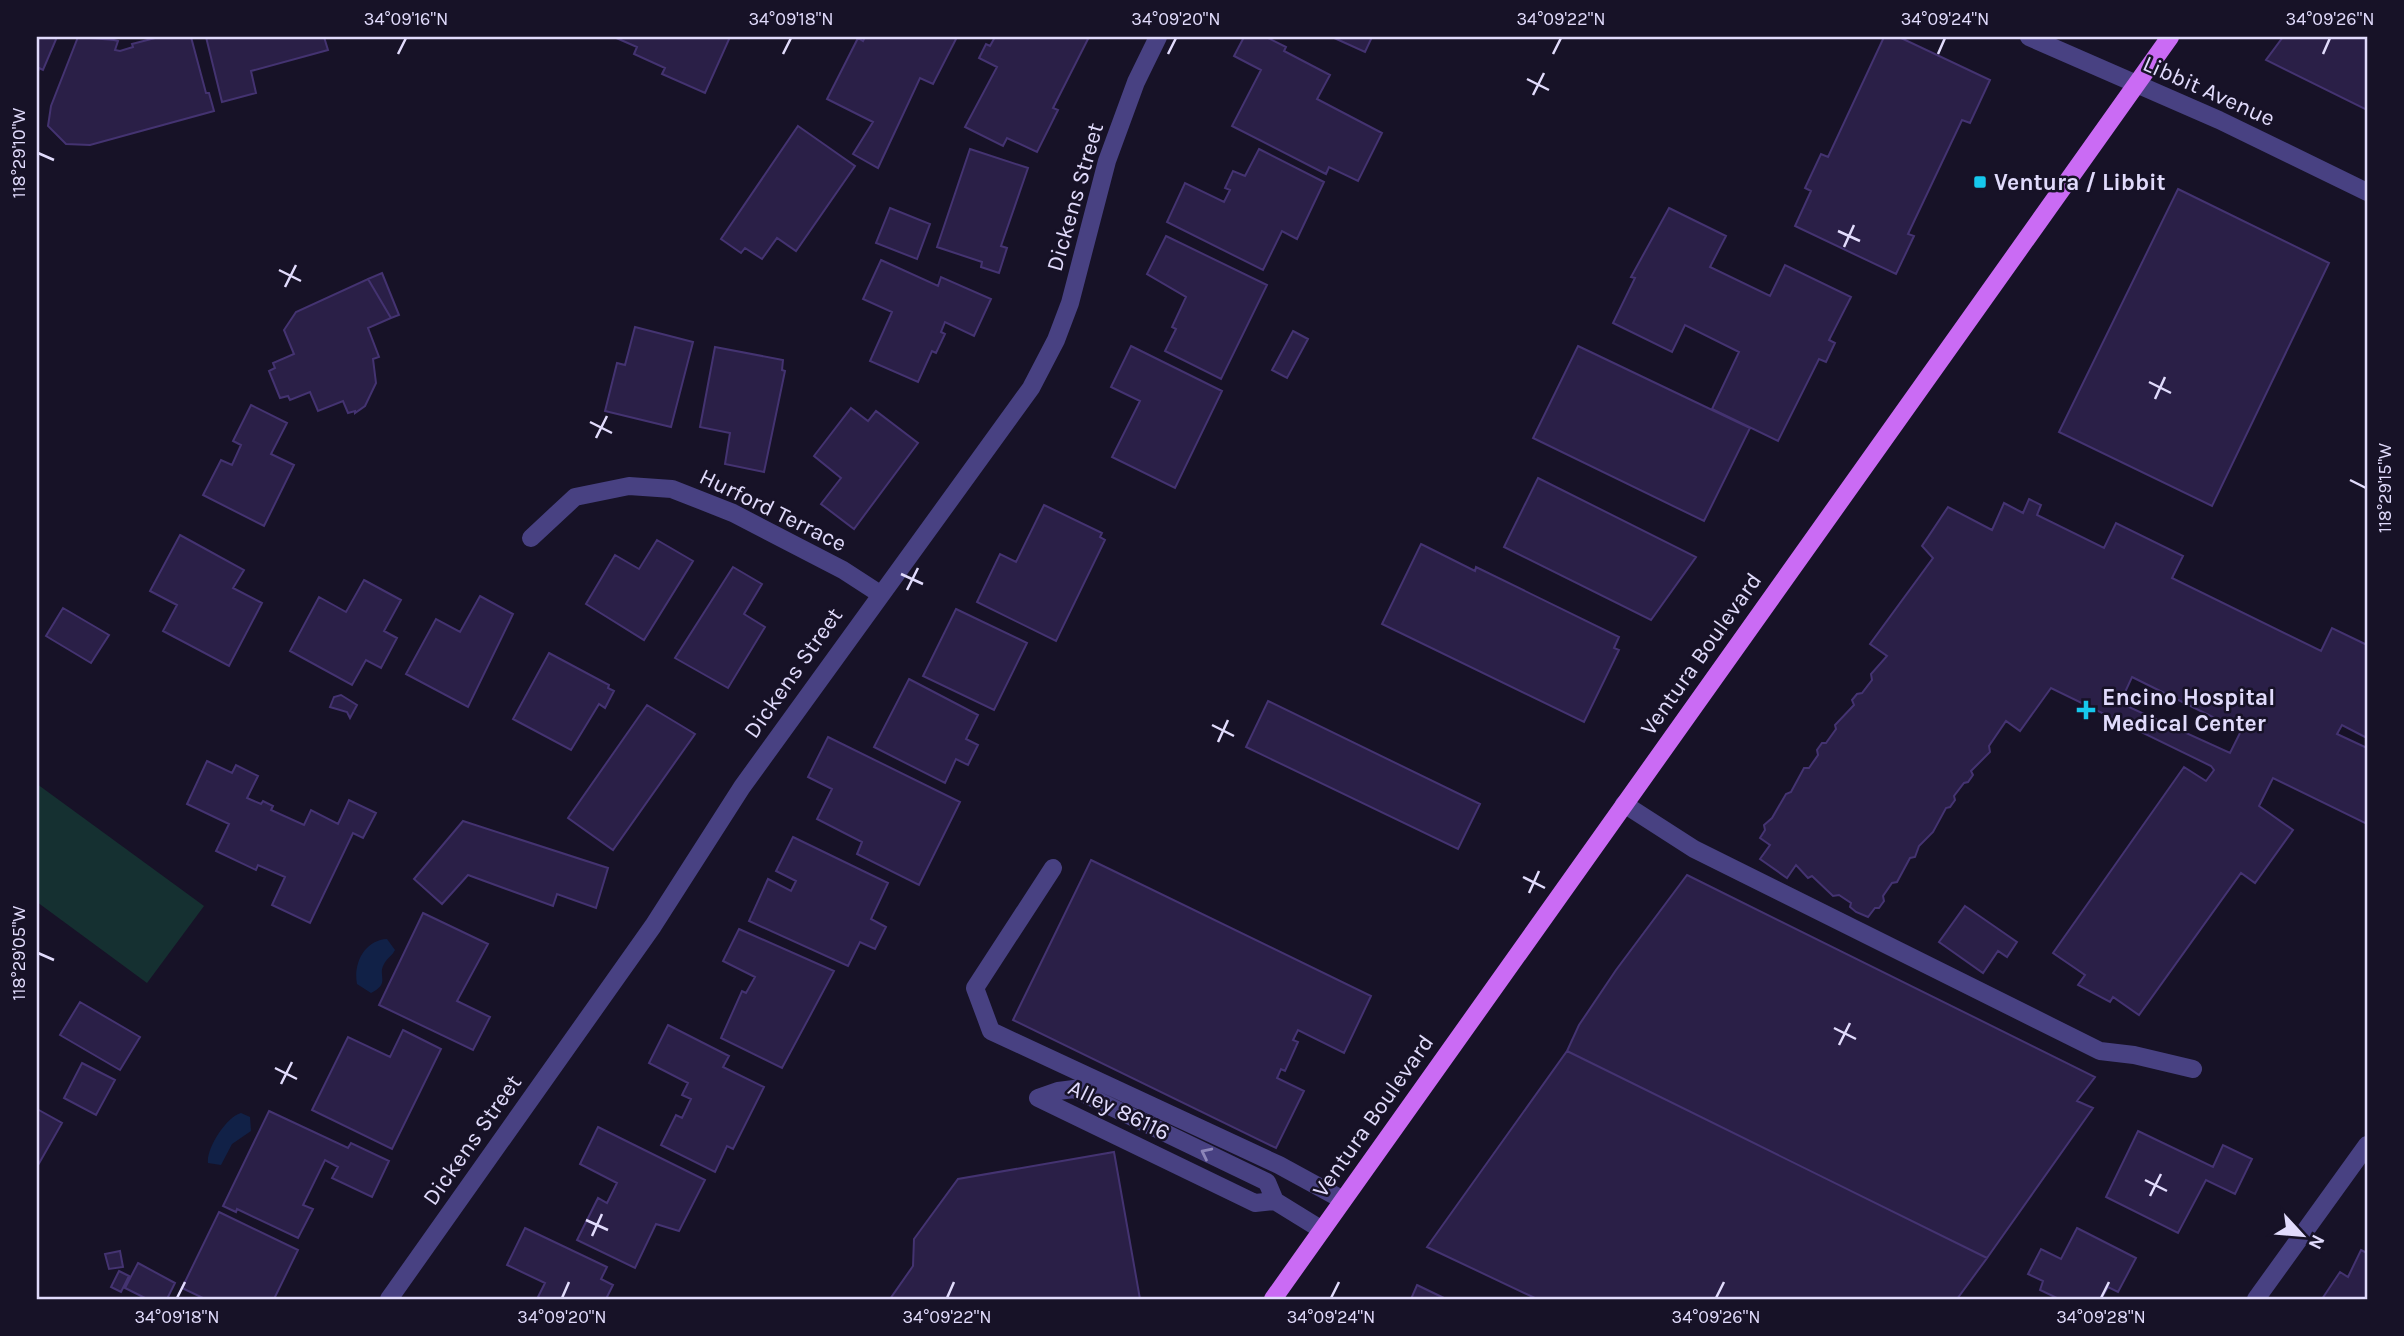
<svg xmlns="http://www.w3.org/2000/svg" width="2404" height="1336" viewBox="0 0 2404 1336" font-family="Karla,sans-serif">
<rect width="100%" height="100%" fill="#171227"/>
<!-- green -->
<path fill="#153031" d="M37,784L204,906L147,983L37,902Z"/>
<!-- water -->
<path fill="#112147" d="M387,939L395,950C392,956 387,958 384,964C377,976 391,983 371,993L357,984C353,963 365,940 387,939Z
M241,1113L250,1117L251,1131L232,1144L221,1165L208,1163C206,1149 226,1117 241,1113Z"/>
<!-- building -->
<path fill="#2a1f47" stroke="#443371" stroke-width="2" fill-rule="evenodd" d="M37,37H57L43,70L39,68L37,75Z
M78,37L114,40L118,41L115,50L120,51L133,47L132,44L159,37H191L206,93H209L214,111L90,145L66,144L48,126L51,106Z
M206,37H324L328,50L251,71L256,93L222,102Z
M614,37H730L705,93L662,74L665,68L634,54L637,47Z
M865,37H957L933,84L920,78L878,168L853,154L873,122L827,99L858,38L863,41Z
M995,37H1089L1053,108L1058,110L1037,152L1007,138L1003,146L965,127L997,67L979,58L986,44L990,46Z
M1244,37H1266L1286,47L1284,51L1330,75L1317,99L1382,133L1358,181L1329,167L1326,174L1232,126L1261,70L1234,56Z
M1332,37H1372L1365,52Z
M1884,37H1899L1990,80L1970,123L1962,120L1908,234L1914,236L1896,274L1795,226L1811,191L1805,188L1821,154L1828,157Z
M2283,37H2367V110L2266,60Z
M798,126L855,166L796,251L777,238L762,259L745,248L741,253L721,239Z
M970,149L1028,168L1001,246L1007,248L999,273L981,267L982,262L937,247Z
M1259,149L1324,182L1297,239L1282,231L1263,270L1167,222L1185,183L1224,202L1230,190L1225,188L1233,171L1245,176Z
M2178,189L2329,263L2212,506L2059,432Z
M890,208L930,224L917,259L876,243Z
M1669,208L1726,236L1710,267L1770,296L1785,265L1851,297L1829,340L1835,343L1826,362L1819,359L1778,441L1712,409L1739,352L1685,325L1672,352L1613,323L1635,278L1631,277Z
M1166,236L1267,285L1221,379L1165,351L1176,329L1172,327L1186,297L1147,274Z
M881,260L938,286L941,277L991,299L974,336L945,322L941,332L945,334L936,353L932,351L918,382L870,361L892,312L863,299Z
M382,273L399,315L391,318L368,279Z
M368,279L391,318L368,328L379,357L373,359L376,383L365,406L355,413V411L348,413L343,401L318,411L310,392L290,400L288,396L280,398L269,371L275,368L273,363L294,354L284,330L296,312Z
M635,327L693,342L671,427L605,411L617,363L625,365Z
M1293,331L1308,339L1287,378L1272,370Z
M1131,346L1222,391L1175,488L1112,457L1140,401L1111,387Z
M1578,346L1750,428L1704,521L1533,438Z
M715,347L783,360L782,370L785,371L764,472L725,464L730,433L700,427Z
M251,405L287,423L271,454L294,465L264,526L203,495L221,460L232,465L241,445L233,441Z
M851,408L868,421L876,411L918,443L854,529L821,504L841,478L814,456Z
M1538,478L1696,557L1651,620L1504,547Z
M2029,499L2041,505L2037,515L2104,548L2116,523L2183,556L2172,578L2321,651L2332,628L2367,645V738L2342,725L2337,734L2367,748V824L2273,778L2259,806L2293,830L2255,883L2241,873L2139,1015L2113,997L2110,1002L2078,985L2085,975L2053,953L2184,767L2206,781L2214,770L2211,766L2051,688L2020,731L2006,721L1989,746L1990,752L1971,771L1973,775L1968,782L1964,783L1954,796L1955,800L1950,807L1946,808L1933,832L1919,846L1915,857L1910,858L1897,882L1892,883L1883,896L1884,901L1879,908H1875L1868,917L1856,912L1850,907L1851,903L1839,895L1833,896L1812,876L1808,878L1796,865L1787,878L1760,859L1770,845L1760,838L1765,830L1764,825L1772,818L1786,794L1791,792L1804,768H1809L1818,755L1817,750L1822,743H1826L1836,729L1835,725L1854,705L1852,700L1857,694L1862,693L1872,680L1871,674L1887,656L1870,644L1933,558L1922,546L1948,507L1992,530L2004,503L2023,513ZM2132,677L2241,731L2230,753L2120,703Z
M1044,505L1102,533L1100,537L1105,540L1056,641L977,602L1000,554L1016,562Z
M180,535L244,570L233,588L262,603L229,666L163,631L177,605L150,591Z
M657,540L693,561L644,640L586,604L615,555L639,569Z
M1421,544L1475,571L1476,567L1619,637L1614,648L1619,650L1584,722L1382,624Z
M733,567L762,584L744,614L765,627L728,688L675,658Z
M364,580L401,600L384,631L397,638L381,668L366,660L352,685L290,651L319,597L346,612Z
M480,596L513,614L468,707L406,674L436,619L460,632Z
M63,608L109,635L91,663L46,636Z
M956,609L1027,643L994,710L923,676Z
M549,653L609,685L608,688L614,691L605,708L599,704L571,750L513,719Z
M909,679L978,715L966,739L978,745L968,765L956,759L945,783L874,747Z
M341,695L357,705L350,718L347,712L330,707L334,697Z
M1268,701L1480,804L1458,849L1246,747Z
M647,705L695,734L613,850L568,818Z
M828,737L960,802L919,885L857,854L862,842L817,819L832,789L808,777Z
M207,761L232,773L236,765L258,776L247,798L261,804L263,801L273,806L271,810L304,825L311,810L338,824L349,800L376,813L363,838L353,833L310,923L272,905L285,877L258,865L256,870L216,851L229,824L187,804Z
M463,821L608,868L596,908L557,894L553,906L468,875L442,904L414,879Z
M793,837L888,883L871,919L886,927L875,949L860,942L848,966L749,921L768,879L791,891L796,881L776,871Z
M1091,860L1371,996L1344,1053L1298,1030L1293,1040L1298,1042L1285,1071L1281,1069L1277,1078L1304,1091L1276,1148L1013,1020Z
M1687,875L2095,1077L2077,1101L2093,1108L1987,1258L1567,1051L1579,1025L1616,970Z
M1965,906L2017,942L2007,957L1998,951L1983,973L1939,942Z
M423,913L488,944L457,1001L490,1017L473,1050L379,1005Z
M739,929L834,971L782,1068L721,1038L742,991L746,993L755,977L723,961Z
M80,1002L140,1037L120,1070L60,1035Z
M668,1025L729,1056L723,1067L764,1087L733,1149L727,1146L715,1172L661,1145L676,1115L682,1118L691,1099L682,1095L688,1083L649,1063Z
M403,1030L441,1049L392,1149L312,1110L348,1037L390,1057Z
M1567,1051L1987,1258L1957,1299H1537L1427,1247Z
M82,1063L115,1080L96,1115L64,1098Z
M37,1109L62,1123L37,1167Z
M269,1111L348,1148L351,1143L389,1161L372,1197L332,1178L338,1167L325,1160L303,1205L313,1209L298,1238L237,1209L236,1212L223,1206Z
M598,1127L705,1180L679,1231L656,1224L635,1268L577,1240L598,1198L607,1203L617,1183L580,1164Z
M2138,1131L2213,1167L2223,1145L2252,1159L2235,1194L2206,1180L2178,1233L2106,1197Z
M1114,1152L1140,1299H890L913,1266L914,1239L958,1179Z
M219,1212L298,1250L274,1299H205L182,1288Z
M525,1228L607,1267L601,1279L613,1285L606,1299H537L545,1283L507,1265Z
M2077,1228L2136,1258L2118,1292L2108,1287L2101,1299H2059L2040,1290L2043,1281L2028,1274L2041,1249L2061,1259Z
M2361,1250L2367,1253V1299H2322L2340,1272L2348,1277Z
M120,1251L123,1267L109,1269L105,1254Z
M138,1263L175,1283L167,1299H147L125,1288Z
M119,1271L129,1276L121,1292L111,1287Z
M1417,1285L1446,1299H1411Z"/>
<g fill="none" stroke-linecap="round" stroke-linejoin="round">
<!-- minor -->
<path stroke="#484182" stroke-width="18" d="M2029,37L2219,120L2367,192
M531,538L575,497L629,486L672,489L733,513L843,570L880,594
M1624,804L1694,849L2100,1051L2134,1055L2193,1069
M1053,868L975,988L991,1031L1279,1165L1343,1200
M1038,1098L1058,1091L1074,1089L1267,1182L1275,1201L1322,1230
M1038,1098L1255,1203L1275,1201
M389,1299L653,926L742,787L1031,388L1056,340L1070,303L1107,161L1136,82L1158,37
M2256,1299L2367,1145"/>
<!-- major -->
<path stroke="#ca6bf4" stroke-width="18" d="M1273,1299L2170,37"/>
</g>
<!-- one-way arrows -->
<defs><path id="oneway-chevron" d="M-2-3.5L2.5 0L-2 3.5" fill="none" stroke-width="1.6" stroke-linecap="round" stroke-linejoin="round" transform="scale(1.75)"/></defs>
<use stroke="#8d86b9" href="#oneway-chevron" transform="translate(1206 1153) rotate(-154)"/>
<!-- ticks -->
<path fill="none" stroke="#e1dbfc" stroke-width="2.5" d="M398,54L406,38M783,54L791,38M1168,54L1176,38M1553,54L1561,38M1938,54L1945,38M2323,54L2330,38M1527,79L1549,90M1533,95L1544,73M38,153L54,160M1838,231L1860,241M1844,247L1854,225M279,270L301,281M285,287L296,265M2149,382L2171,393M2155,399L2165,377M590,422L612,433M596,438L607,416M2350,480L2366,488M901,574L923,584M907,590L918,568M1212,725L1234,736M1218,742L1228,720M1523,877L1545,888M1529,893L1539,871M38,953L54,960M1834,1028L1856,1039M1839,1045L1850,1023M275,1068L297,1079M281,1084L292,1062M2145,1180L2167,1191M2150,1196L2161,1174M586,1220L608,1230M592,1236L602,1214M177,1298L185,1282M562,1298L569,1282M947,1298L954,1282M1331,1298L1339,1282M1716,1298L1724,1282M2101,1298L2109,1282"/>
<!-- markers -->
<g fill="#16c8ed" stroke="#171227" stroke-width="2.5">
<rect x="1973" y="175" width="14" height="14" rx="3.5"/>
<path d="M2082.5 699.5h7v7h7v7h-7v7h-7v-7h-7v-7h7z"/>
</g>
<g text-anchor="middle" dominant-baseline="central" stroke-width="5" stroke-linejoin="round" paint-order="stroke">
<!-- street labels -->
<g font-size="23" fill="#e1dbfc" stroke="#171227">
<text transform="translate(2209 91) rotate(24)">Libbit Avenue</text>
<text transform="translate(1075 197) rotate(-74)">Dickens Street</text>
<text transform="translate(773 510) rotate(26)">Hurford Terrace</text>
<text transform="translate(1701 654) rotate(-55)">Ventura Boulevard</text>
<text transform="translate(793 673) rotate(-55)">Dickens Street</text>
<text transform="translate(1119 1110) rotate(26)">Alley 86116</text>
<text transform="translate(1373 1116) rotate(-55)">Ventura Boulevard</text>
<text transform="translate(472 1140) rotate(-55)">Dickens Street</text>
</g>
<!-- poi labels -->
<g font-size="23" font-weight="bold" fill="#e1dbfc" stroke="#171227" text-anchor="start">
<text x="1994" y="182">Ventura / Libbit</text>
<text x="2102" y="697">Encino Hospital<tspan x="2102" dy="26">Medical Center</tspan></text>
</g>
</g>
<!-- border -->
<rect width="2404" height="1336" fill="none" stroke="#171227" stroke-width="77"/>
<!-- north arrow -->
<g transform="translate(2302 1235) rotate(116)" stroke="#171227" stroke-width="5" paint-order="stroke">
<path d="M0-5L12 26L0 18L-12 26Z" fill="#e1dbfc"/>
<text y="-10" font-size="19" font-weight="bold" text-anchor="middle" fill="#e1dbfc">N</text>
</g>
<rect x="38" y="38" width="2328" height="1260" fill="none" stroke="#e1dbfc" stroke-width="2.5"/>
<g font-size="18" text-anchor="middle" fill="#e1dbfc">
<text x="406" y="25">34°09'16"N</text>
<text x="791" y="25">34°09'18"N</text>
<text x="1176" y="25">34°09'20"N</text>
<text x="1561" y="25">34°09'22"N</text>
<text x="1945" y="25">34°09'24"N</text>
<text x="2330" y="25">34°09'26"N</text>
<text transform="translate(19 153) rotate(-90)" y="6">118°29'10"W</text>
<text transform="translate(2385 488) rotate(-90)" y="6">118°29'15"W</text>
<text transform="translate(19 953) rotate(-90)" y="6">118°29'05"W</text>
<text x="177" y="1323">34°09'18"N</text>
<text x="562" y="1323">34°09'20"N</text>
<text x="947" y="1323">34°09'22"N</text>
<text x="1331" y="1323">34°09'24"N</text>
<text x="1716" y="1323">34°09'26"N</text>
<text x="2101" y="1323">34°09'28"N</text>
</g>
</svg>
